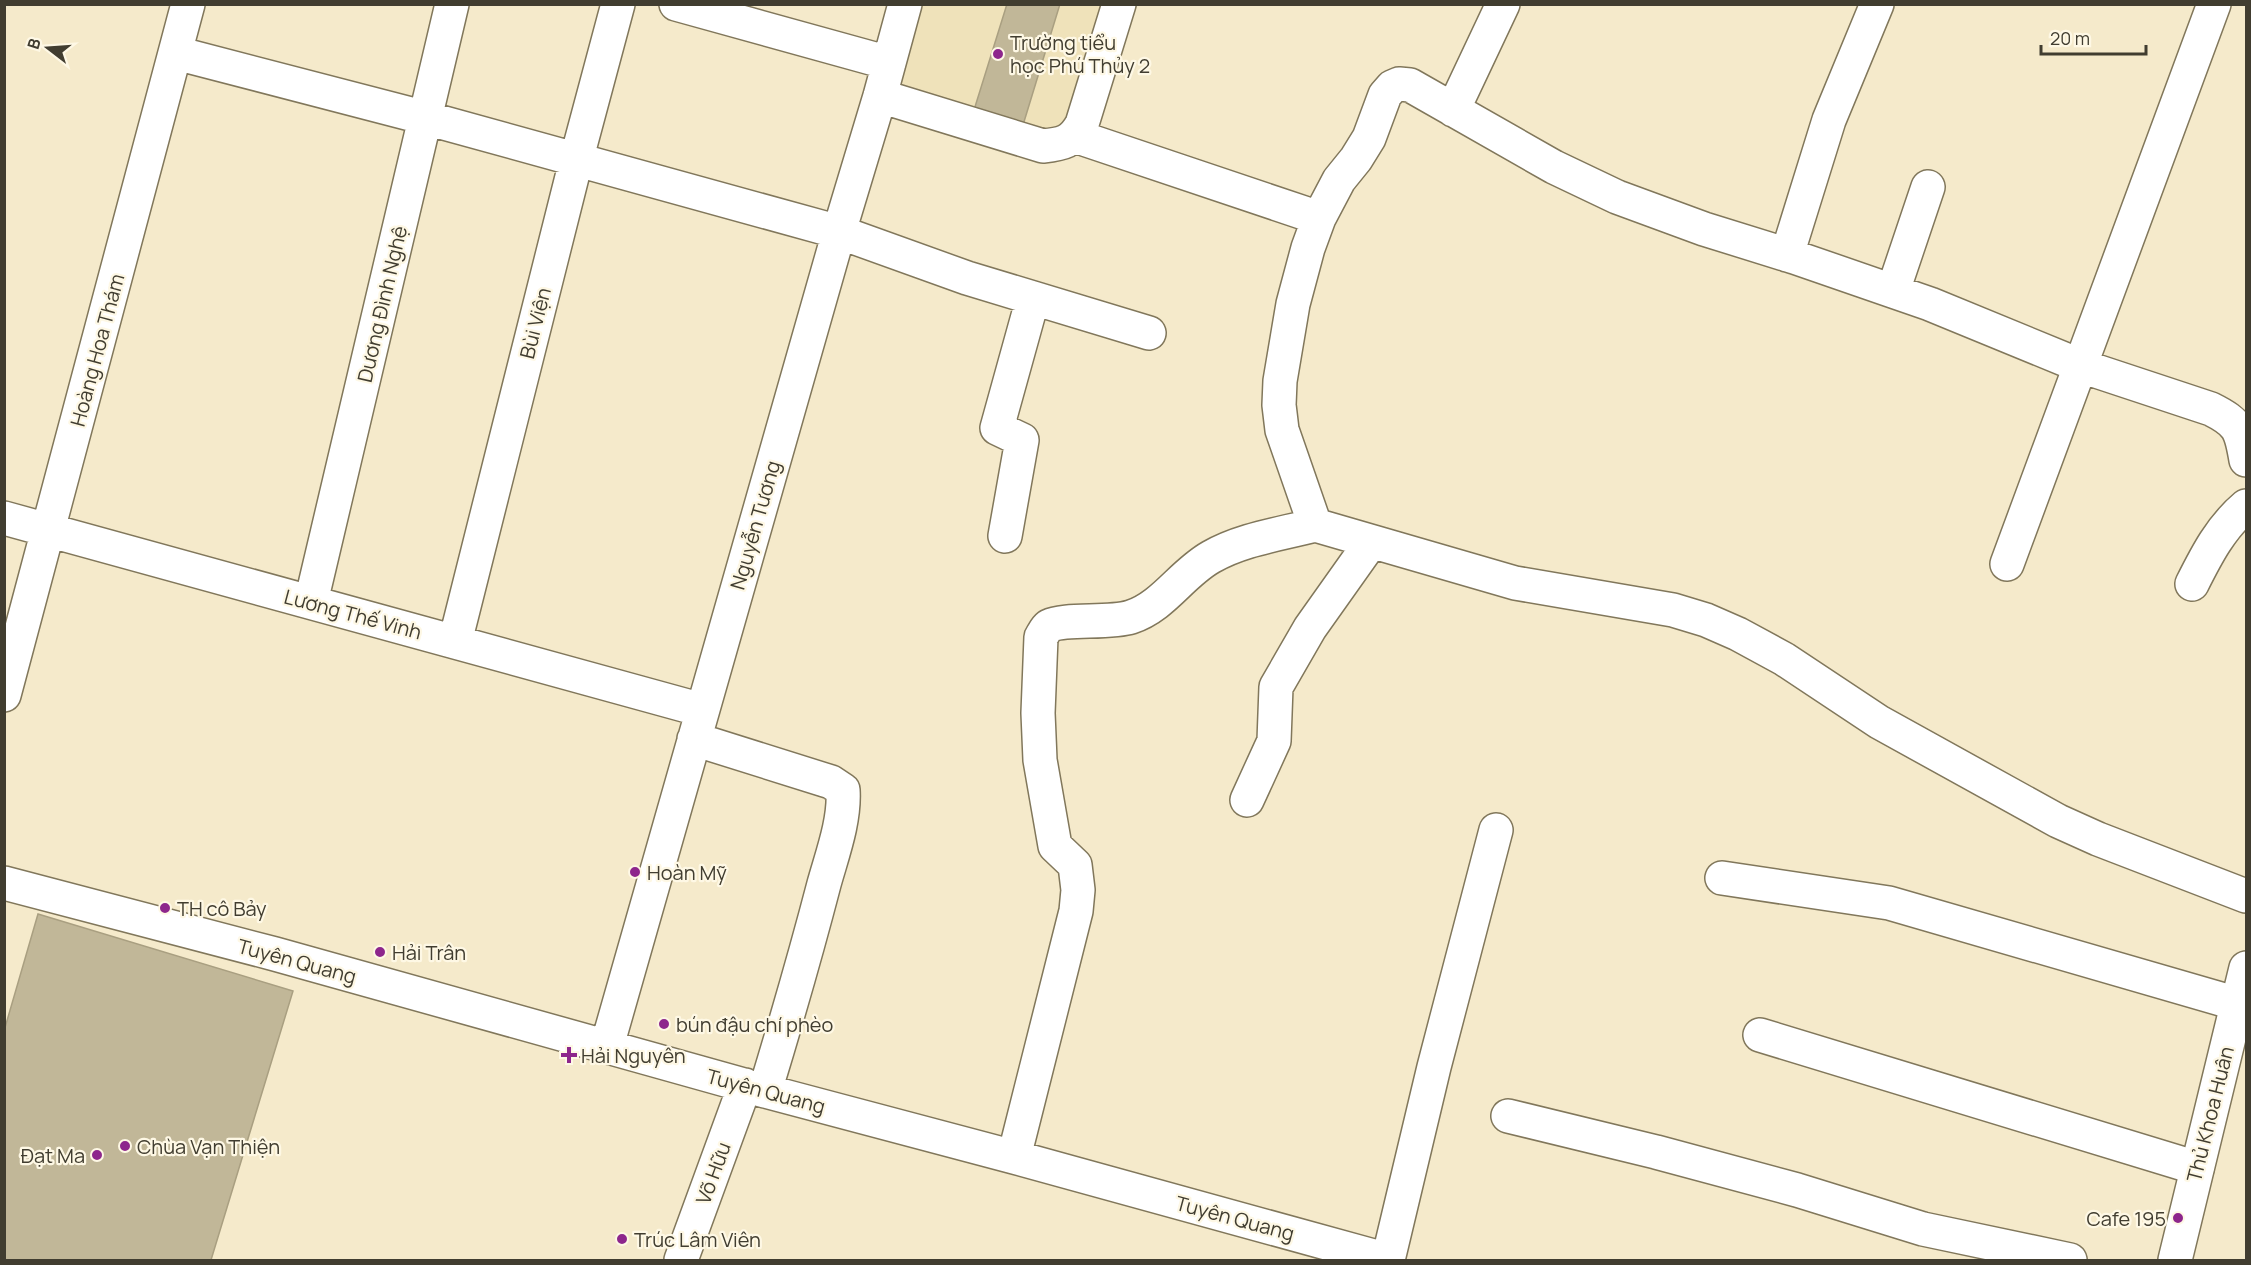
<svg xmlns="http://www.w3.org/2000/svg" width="2251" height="1265" viewBox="0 0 2251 1265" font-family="Manrope,sans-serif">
<rect width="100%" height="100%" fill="#f5eacb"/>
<!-- built -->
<path fill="#efe2ba" d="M920,5H1107L1059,151L892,104Z"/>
<!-- building -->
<path fill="#c1b798" stroke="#a99f81" stroke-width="1.5" d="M1007,4H1060L1023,125L974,110Z
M38,914L293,991L211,1260H4V1031Z"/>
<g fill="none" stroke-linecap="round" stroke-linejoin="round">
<defs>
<path id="minor" d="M676,4L889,63
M176,53L426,118L839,232L967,278L1149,333
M880,96L1043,146C1063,144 1072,142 1082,124L1119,4
M1453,110L1503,4
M1075,136L1319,218
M1787,255L1829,120L1877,4
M1893,291L1928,187
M2246,460C2241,430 2239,423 2211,409L2081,366L1930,304L1794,257L1704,229L1617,197L1554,167L1410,85L1399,84L1392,87L1385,95L1369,138L1356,159L1339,180L1319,218L1308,248L1293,304L1280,381L1279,405L1282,430L1315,525L1515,583L1673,610L1706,620L1738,634L1784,659L1879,722L2058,821L2098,839L2246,896
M4,518L702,710
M1005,536L1022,440L997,428L1033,298
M2007,564L2214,4
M2192,584C2207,554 2221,527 2246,506
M311,602L452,4
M455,642L576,161L618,4
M4,695L188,4
M694,739L831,782L843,790C845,821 832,855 824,884C806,953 786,1022 765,1091
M1247,800L1274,741L1276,687L1310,628L1371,542
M1722,878L1889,903L2238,1004
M4,883L275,954L765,1091L1014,1157L1388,1260
M1760,1035L2197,1168
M607,1046L839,232L880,96L905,4
M1508,1116L1656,1152L1797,1190L1923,1229L2070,1260
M1014,1157L1076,911L1078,890L1075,865L1055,846L1040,760L1038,713L1041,637C1044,633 1045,629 1049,626C1064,618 1109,624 1131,617C1164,606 1181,574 1211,557C1242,539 1281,534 1315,525
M681,1260L745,1085
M1388,1260L1434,1067L1496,830"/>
<path id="major" d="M2175,1260L2246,968"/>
</defs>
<!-- minor casing -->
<use href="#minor" stroke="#81775b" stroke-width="36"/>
<!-- major casing -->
<use href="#major" stroke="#81775b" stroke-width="36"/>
<!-- minor -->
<use href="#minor" stroke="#fff" stroke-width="33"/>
<!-- major -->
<use href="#major" stroke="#fff" stroke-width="33"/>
</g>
<!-- markers -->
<g fill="#8d268c" stroke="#fef8e5" stroke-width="2">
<circle cx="998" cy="54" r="6"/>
<circle cx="635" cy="872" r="6"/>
<circle cx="165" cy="908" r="6"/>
<circle cx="380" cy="952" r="6"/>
<circle cx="664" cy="1024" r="6"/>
<path d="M566 1046h6v6h6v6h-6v6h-6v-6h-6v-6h6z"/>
<circle cx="125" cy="1146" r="6"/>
<circle cx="97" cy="1155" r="6"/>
<circle cx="2178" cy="1218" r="6"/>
<circle cx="622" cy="1239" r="6"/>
</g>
<g text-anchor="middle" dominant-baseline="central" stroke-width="4.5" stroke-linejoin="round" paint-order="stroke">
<!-- poi labels -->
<g font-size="20" fill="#413d30" stroke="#fef8e5" text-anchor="start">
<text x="1010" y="42">Trường tiểu<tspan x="1010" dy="23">học Phú Thủy 2</tspan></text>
<text x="647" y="872">Hoàn Mỹ</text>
<text x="177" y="908">TH cô Bảy</text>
<text x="392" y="952">Hải Trân</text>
<text x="676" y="1024">bún đậu chí phèo</text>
<text x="581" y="1055">Hải Nguyên</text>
<text x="137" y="1146">Chùa Vạn Thiện</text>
<text x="85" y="1155" text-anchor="end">Đạt Ma</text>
<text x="2166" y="1218" text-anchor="end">Cafe 195</text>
<text x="634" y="1239">Trúc Lâm Viên</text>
</g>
<!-- street labels -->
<g font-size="20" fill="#413d30" stroke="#fef8e5">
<text transform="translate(382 304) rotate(-77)">Dương Đình Nghệ</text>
<text transform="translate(535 323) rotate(-76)">Bùi Viện</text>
<text transform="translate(97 350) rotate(-75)">Hoàng Hoa Thám</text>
<text transform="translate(755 525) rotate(-74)">Nguyễn Tương</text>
<text transform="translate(353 614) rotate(15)">Lương Thế Vinh</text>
<text transform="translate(297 961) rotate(15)">Tuyên Quang</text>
<text transform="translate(766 1091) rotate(15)">Tuyên Quang</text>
<text transform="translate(2210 1114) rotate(-76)">Thủ Khoa Huân</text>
<text transform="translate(713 1173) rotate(-70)">Võ Hữu</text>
<text transform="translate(1235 1218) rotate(15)">Tuyên Quang</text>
</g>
</g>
<!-- border -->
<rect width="2251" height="1265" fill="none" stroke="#413d30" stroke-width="12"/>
<!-- north arrow -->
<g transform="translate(48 48) rotate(287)" stroke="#fef8e5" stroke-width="4.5" paint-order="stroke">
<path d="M0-4.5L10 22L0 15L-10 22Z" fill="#413d30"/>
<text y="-9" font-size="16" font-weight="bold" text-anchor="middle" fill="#413d30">B</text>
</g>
<!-- scale -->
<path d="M2041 45v9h105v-9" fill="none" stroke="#413d30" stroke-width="3"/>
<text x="2050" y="45" font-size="18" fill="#413d30" stroke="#fef8e5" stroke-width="4.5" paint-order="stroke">20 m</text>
</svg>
